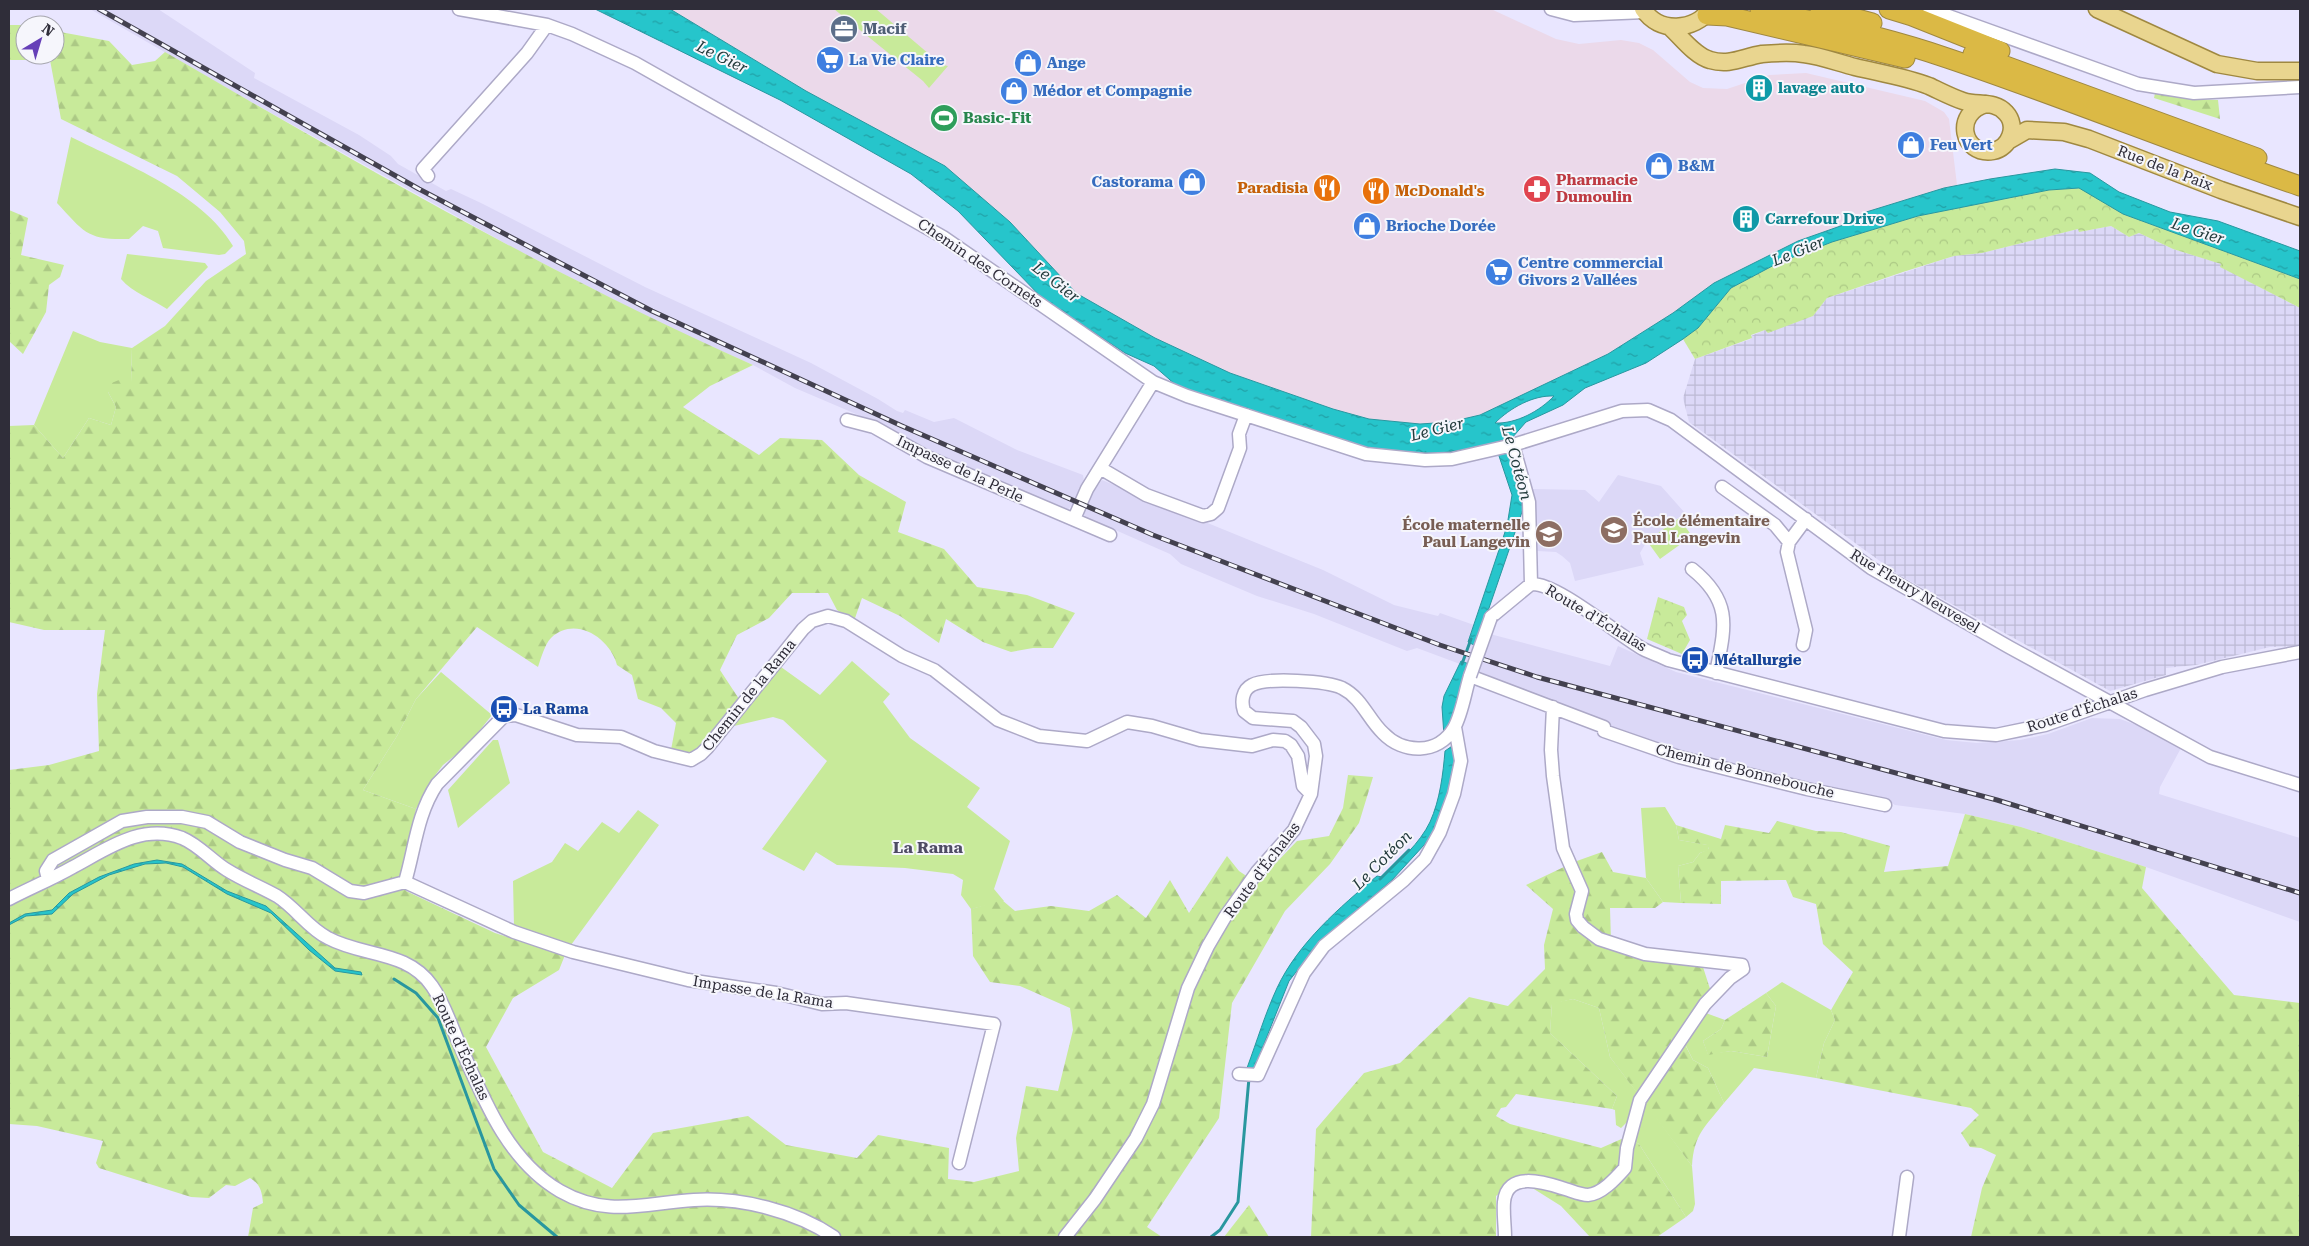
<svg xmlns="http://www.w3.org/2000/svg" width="2309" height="1246" viewBox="0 0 2309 1246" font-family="'Roboto Serif',serif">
<defs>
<pattern id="industrial-grid" width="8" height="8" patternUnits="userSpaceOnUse" patternTransform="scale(1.25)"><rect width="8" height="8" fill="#dcd8f7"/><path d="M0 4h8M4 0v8" fill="none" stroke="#bdbad4"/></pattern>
<pattern id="forest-firs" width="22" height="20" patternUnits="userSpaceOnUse" patternTransform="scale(1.25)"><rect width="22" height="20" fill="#c8ea9a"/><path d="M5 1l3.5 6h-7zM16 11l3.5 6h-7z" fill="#acc985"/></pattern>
<pattern id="park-crowns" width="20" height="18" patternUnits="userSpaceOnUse" patternTransform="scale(1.25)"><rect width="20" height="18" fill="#c8ea9a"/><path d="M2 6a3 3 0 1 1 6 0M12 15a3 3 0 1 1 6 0" fill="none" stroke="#acc985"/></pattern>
<pattern id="water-ripples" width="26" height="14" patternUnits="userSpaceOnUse" patternTransform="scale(1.25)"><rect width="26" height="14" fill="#26c5cb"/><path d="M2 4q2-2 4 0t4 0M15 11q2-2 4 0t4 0" fill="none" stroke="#21a0a6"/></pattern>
</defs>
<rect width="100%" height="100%" fill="#e9e6ff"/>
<!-- commercial -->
<path fill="#ebd9ea" d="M670,9H1491L1556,39L1579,44L1621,40L1639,43L1653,50L1690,82L1703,88L1727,89L1769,75L1806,73L1925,101L1944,112L1949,119L1957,185L1863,213L1849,223L1798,241L1714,283L1673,313L1608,354L1480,415L1450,422L1419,424L1369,419L1333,409L1230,373L1155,338L1076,293L1010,222L945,166L806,91Z"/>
<!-- industrial -->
<path fill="url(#industrial-grid)" d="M2111,226L2129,237L2139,233L2173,249L2222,264L2221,267L2300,308V646L2270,647L2196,665L2166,668V675L2110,691L1899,575L1689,422L1683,398L1695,359L1751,339V336L1765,330L1768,332L1813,316L1827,298L1954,256L1982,253L2078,229L2079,232Z"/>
<!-- built -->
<path fill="#dcd8f7" d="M90,9H158L255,73L254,78L359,135L391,156L398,164L446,191L451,189L481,203L645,287L811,363L878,399L897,411L903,413L905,410L934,422L954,418L1017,450L1083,475L1084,481L1096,488L1102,480L1323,570L1394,605L1438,616L1440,613L1474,625L1468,642L1476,646L1469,664L1461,661L1460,664L1417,648L1407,651L1314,614L1257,596L1181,564L1170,554L1081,515L1083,510L1072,505L1067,511L954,462L877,423L795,388L753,365L663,325L519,251L244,98Z
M1618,475L1661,486L1685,513L1647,541L1640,553L1644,565L1575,581L1570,563L1562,556L1556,552L1537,551L1533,489L1585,490L1599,502Z
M1490,634L1610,666L1618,646L1676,672L1946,740L1977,743L2020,740L2048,734L2092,718L2120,719L2142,727L2181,748L2160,787L2159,794L2300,838V922L2146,867L2021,827L1965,814L1895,805L1888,800L1797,782L1683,752L1609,726V722L1541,697L1476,670Z"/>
<!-- grass -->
<path fill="#c8ea9a" d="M834,9H876L929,54L925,59L927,66L934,67L938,64L948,66L929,88L923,81Z
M71,137C125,164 202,193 233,246L225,254L219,255L163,248L158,231L143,226L129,239C87,240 85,233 57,203Z
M127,254L205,263L208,267L167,309C152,299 133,293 121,279Z
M73,331L100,342L132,348L131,382L108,392L116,407L111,425L89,418L63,458L34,425Z
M1679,518L1692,536L1660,559L1647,541Z
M852,661L890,694L883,702L910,738L980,788L967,807L1010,841L994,889L1004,901L971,909L961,895L963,880L953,874L905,868L837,865L816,852L804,871L762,849L827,761L783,720L773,717L734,726L781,667L820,695Z
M441,672L492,715L468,745L443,765L433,778L416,809L363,790L397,736L416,699Z
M493,740H498L510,783L458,828L448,790Z
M1665,807L1676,825L1679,840L1708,845L1709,850L1700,853L1693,862L1678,866L1681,903L1663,902L1646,878L1641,808Z
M638,810L659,825L571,945L514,926L513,881L552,862L565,843L578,851L602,822L619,833Z
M1782,982L1831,1010L1835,1020L1824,1043L1816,1078L1754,1068L1724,1103L1708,1068L1693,1060L1684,1042L1703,1012L1725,1020L1721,1029L1703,1041L1708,1054L1731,1051L1767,1057L1776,1006L1766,993Z
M1573,999L1599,1008L1610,1057L1639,1095L1630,1119L1621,1128L1616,1125L1615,1110L1612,1109L1617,1096L1550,1033L1552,1003Z
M1645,1102L1692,1166L1695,1204L1693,1211L1686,1217L1639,1144L1633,1141Z"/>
<!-- forest -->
<path fill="url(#forest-firs)" d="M9,25H25V55H55V31L109,41L132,65L155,61L165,52C356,163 551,275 753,365L710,386L683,407L759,455L780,438L822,440L859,475L906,502L898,532L944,549L977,587L1027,595L1075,613L1053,648H1033L1011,652L983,642L946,619L939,643L900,616L862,598L854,621L837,610L828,593H792L769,618L737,635L720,670L739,699L701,748L685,756L671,750L676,723L661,708L638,699L632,675L617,665C610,638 575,615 551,638C545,644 541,658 538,667L477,627L416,699L397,736L363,790L416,809L402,880L406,891L495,933L565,955L559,970L513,998L486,1047L543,1152L612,1188L653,1133L748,1116L786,1145L857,1158L878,1135L949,1148L948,1179L974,1182L1019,1171L1016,1138L1026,1086L1058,1091L1073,1030L1070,1008L1020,986L990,982L973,956L971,909L1002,900L1015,911L1051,906L1089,911L1117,895L1146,918L1170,880L1189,913L1227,856L1239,871L1257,883L1297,841L1329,836L1343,808L1348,775L1373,777L1359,823L1330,864L1285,911L1232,1003L1219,1118L1147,1227L1162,1237H248L253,1208L263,1203C262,1191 260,1184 250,1178L235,1186L226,1185L209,1198L191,1197L99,1168L96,1163L103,1141L37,1126L9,1124V770L49,765L99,751L97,694L105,630H44L9,622V426L34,425L63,458L89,418L111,425L116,407L108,392L109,384L119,380L131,382L132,348L165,326L206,281L246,254L244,241L220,212L177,176L61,119L50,60H9Z
M2155,93L2187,99L2218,100L2220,119L2154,98Z
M9,210L28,218L21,255L64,265L60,277L49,285L46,312L23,354L9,341Z
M1965,814L2021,827L2146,867L2142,888L2234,995L2300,1003V1237H1971L1982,1188L1996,1155L1981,1148L1970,1147L1961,1133L1979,1115L1971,1108L1816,1078L1824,1043L1835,1020L1831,1010L1853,972L1823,944L1816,904L1793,897L1786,880L1721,881V904L1681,903L1678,866L1693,862L1700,853L1709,849L1707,845L1679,840L1676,825L1721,839L1725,825L1769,833L1777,821L1816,831L1841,832L1890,846L1884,872L1948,866Z
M1602,852L1613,872L1646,878L1663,902L1655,908H1610L1611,941L1592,930L1581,917L1587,894L1574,862Z
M1566,866L1577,894L1571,913L1592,939L1622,953L1644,960L1703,967L1711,992L1678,1031L1693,1060L1708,1068L1724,1103C1705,1127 1694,1134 1692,1166L1610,1057L1599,1008L1573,999L1552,1004L1550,1033L1617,1096L1612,1109L1516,1094L1506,1107L1501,1108L1496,1116L1510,1124L1601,1148L1626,1137L1639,1144L1686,1217L1657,1237H1590L1561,1206L1518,1179L1496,1196V1237H1311L1316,1129L1364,1073L1400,1063L1469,997L1508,1006L1545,969L1544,945L1553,909L1526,885Z
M1766,993L1776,1006L1767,1057L1731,1051L1708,1055L1703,1041L1721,1029L1725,1020Z
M1249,1205L1269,1237H1224Z"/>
<!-- park -->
<path fill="url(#park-crowns)" d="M2080,188L2123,214L2300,279V308L2220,267L2221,264L2173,249L2139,233L2129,237L2111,226L2079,232L2078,229L1982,253L1954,256L1903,272L1827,298L1813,316L1768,333L1765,330L1751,335L1752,338L1695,359L1683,339L1698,328L1731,288L1778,263L1832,242L1918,216L2049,190Z
M1658,597L1684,607L1687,615L1682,621L1690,640L1682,654L1647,639Z"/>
<!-- water -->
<path fill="url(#water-ripples)" stroke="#29979f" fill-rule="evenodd" d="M595,9H670L806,91L945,166L1010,222L1076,293L1155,338L1230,373L1333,409L1369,419L1420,424L1450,422L1480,415L1608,354L1673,313L1714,283L1798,241L1849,223L1863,213L1944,188L1990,179L2055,169L2090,173L2119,192L2170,212L2218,221L2300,251V279L2123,214L2079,188L2049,190L1918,216L1832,242L1778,263L1731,288L1698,328L1683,339L1646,363L1585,388L1563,405L1526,422L1511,439L1523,509L1476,646L1468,642L1507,526L1512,495L1498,453L1477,448L1440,453H1389L1356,446L1177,386L1154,366L1125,353L1042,298L958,211L911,174L780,100ZM1554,396C1540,411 1516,424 1495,423C1510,408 1533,395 1554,396Z
M1461,661L1469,664L1456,703L1454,721L1444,736L1442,707L1444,696Z
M1455,744L1454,779L1435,830L1425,844L1392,880L1319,943L1289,981L1254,1069L1247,1068C1257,1041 1265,1014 1277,988C1298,943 1340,907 1377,876L1382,877C1399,862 1420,843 1430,822C1440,800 1443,774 1445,751Z
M157,860L182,864L227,891L266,906L335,968L361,972L362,975L335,971L309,950L271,913L227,894L183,867L166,863L145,864L109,875L73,894L52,914L26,916L9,925V923L25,914L52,910L69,893L99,877L134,864Z"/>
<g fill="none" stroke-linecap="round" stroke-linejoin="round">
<!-- stream -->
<path stroke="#29979f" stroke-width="3" d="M1462,664L1471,639
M1380,879L1409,850
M394,979L416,993L438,1018L494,1169L519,1205L557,1237
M1211,1237L1220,1230L1238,1202L1249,1078"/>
<defs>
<path id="minor" d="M459,9L547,25L572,34L635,63L943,237L1153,382L1187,396L1366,454L1425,460L1452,459L1513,445L1622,411L1648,410L1671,420L1871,568L2009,647L2210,757L2300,785
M1551,9L1574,15L1645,12
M1929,9L2138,84L2194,93L2300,87
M428,176L423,169L527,53L547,25
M847,420L874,427L927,457L1110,535
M1513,445L1529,502L1531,584
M1100,468L1146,495L1203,516L1211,514L1218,508L1240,448L1239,434L1246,415
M1722,487L1775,525L1789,542
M1074,519L1087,489L1153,382
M1692,569C1733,602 1725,627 1716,673
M1491,617L1531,584C1556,582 1618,635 1643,649C1651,653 1660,656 1668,660L1944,731L1996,735L2045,725L2145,690L2222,667L2300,652
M1803,645L1806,630L1787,552L1789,542L1806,519
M48,879L46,871L53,860L122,821L147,817H182L207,822L240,842L285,860L312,868L350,891L364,893L405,882C415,848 417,814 437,784L504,716L516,715L577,735L621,737L654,751L691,760L701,754L707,748L803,629L812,621L828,616L846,621L902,656L934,670L998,720L1039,736L1087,741L1127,722L1152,726L1200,740L1252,746L1273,740L1285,741L1291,745L1298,756L1303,786L1311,794
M405,882L514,932L573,952L688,980L776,993L822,1004L846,1003L994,1024L959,1163
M9,899C30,888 52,879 73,867C107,849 141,823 182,838C199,845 212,861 227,870C243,880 261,887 277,896C296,908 308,928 328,938C363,957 407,950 432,986C444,1003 450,1023 458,1041C482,1095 506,1160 560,1191C607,1218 644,1203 694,1200C740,1197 796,1211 834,1237
M1239,1074L1258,1075L1304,973L1324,946L1404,880L1425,859L1440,832L1454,794L1461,761L1455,727
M1065,1237L1095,1199L1136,1138L1153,1104L1188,988L1208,946L1225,917L1257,872L1294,830L1311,794L1316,756L1314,744L1301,727L1293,721L1253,718L1244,711C1241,702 1242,690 1252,685C1267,677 1327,681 1342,688C1362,698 1368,719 1383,733C1403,754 1438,755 1454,728C1462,714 1465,692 1470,676L1604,727V731L1679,757L1807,789L1885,805
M1505,1237C1505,1226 1503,1213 1504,1202C1507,1171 1543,1182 1562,1188C1570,1190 1580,1195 1588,1195C1602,1194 1616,1178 1625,1168L1627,1148L1640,1100L1705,1004L1730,978L1743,969L1742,965L1645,954L1599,939L1583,927L1577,920L1576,914L1582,891L1563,848L1553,776L1551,750L1553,707
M1899,1237L1907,1177"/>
<path id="major" d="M1643,9C1659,34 1694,31 1711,9
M2097,9L2217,64L2257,71H2300
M1670,27C1681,37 1695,56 1710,60C1730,66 1743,57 1762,54C1774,53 1791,52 1804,54C1821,56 1839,63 1855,67C1880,73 1906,77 1929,86C1940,91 1951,97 1963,101C1977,106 1995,100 2006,113C2018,126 2010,148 1993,151C1962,156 1953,113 1986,104
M2008,141L2027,130L2064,132L2089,139L2221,190L2300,217"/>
<path id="highway" d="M1760,9C1823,24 1886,37 1947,58C2066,98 2182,146 2300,186
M1820,9L1872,23
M1889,9L1912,16L2000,51
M1707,15L1727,16L1905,58
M1973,54L2257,158"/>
</defs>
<!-- minor casing -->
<use href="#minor" stroke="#ada9c7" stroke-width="15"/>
<!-- major casing -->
<use href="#major" stroke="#9f8841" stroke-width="19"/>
<!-- highway casing -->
<use href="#highway" stroke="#9f8841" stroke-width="21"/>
<!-- minor -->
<use href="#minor" stroke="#fff" stroke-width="12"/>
<!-- major -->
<use href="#major" stroke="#e9d58f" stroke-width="16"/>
<!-- highway -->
<use href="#highway" stroke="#dbb945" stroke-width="19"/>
<defs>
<path id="rail" d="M99,9L419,189L652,311L902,426L1153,535L1440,645L1537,677L1997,800L2300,893"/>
</defs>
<!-- rail casing -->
<use href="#rail" stroke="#43414f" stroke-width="5"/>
<!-- rail -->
<use href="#rail" stroke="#f6f6fc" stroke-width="3" stroke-dasharray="9" stroke-linecap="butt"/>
<defs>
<path id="minor-bridge" d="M1470,676L1491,617"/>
</defs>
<!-- minor-bridge casing -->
<use href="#minor-bridge" stroke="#ada9c7" stroke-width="15" stroke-linecap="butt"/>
<!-- minor-bridge -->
<use href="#minor-bridge" stroke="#fff" stroke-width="12"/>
</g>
<!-- icons -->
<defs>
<symbol id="office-disc" viewBox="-11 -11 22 22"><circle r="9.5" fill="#5c6f8a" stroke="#f6f6fc"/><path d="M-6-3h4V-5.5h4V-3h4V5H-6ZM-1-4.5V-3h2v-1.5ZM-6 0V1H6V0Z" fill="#fff"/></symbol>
<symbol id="supermarket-disc" viewBox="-11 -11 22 22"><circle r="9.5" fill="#3f7fe0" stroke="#f6f6fc"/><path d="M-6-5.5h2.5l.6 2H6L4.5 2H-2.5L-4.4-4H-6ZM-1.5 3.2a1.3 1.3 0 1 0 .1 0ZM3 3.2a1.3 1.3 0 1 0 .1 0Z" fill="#fff"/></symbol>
<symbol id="shop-disc" viewBox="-11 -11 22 22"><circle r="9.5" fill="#3f7fe0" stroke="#f6f6fc"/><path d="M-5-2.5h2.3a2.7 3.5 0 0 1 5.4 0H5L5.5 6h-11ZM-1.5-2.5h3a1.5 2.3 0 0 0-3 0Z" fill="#fff"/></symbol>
<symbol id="building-disc" viewBox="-11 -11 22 22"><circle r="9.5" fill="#0f9aa8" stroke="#f6f6fc"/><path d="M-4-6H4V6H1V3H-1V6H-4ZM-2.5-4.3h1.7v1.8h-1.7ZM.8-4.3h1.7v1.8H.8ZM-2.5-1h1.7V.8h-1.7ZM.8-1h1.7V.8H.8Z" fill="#fff"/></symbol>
<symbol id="stadium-disc" viewBox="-11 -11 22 22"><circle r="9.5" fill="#2e9e5b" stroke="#f6f6fc"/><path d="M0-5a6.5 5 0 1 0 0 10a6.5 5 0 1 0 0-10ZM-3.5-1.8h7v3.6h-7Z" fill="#fff"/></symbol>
<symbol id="restaurant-disc" viewBox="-11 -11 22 22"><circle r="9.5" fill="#e8710a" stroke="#f6f6fc"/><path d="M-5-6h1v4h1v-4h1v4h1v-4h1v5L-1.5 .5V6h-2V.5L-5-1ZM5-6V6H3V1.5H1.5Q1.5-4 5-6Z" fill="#fff"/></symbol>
<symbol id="pharmacy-disc" viewBox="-11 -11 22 22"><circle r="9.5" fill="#e0444e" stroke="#f6f6fc"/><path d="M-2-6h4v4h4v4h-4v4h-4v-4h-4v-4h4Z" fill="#fff"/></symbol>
<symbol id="school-disc" viewBox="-11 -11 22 22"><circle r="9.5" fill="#8d6e63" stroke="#f6f6fc"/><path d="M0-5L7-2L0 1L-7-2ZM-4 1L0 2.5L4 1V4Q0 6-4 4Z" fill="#fff"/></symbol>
<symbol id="bus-disc" viewBox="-11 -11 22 22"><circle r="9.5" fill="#1a4fb4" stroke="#f6f6fc"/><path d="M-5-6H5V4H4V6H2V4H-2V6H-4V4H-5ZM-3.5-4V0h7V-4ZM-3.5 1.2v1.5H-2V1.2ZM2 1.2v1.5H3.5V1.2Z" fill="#fff"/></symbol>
</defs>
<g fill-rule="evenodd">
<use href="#office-disc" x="828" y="13" width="32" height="32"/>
<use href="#supermarket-disc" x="814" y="44" width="32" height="32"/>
<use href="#shop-disc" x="1012" y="47" width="32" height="32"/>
<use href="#building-disc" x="1743" y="72" width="32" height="32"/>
<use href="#shop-disc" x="998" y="75" width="32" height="32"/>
<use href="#stadium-disc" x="928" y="102" width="32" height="32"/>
<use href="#shop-disc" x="1895" y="129" width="32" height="32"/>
<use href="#shop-disc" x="1643" y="150" width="32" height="32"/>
<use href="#shop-disc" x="1176" y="166" width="32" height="32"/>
<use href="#restaurant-disc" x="1311" y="172" width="32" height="32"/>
<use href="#pharmacy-disc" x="1521" y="173" width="32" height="32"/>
<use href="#restaurant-disc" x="1360" y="175" width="32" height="32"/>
<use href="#building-disc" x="1730" y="203" width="32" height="32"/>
<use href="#shop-disc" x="1351" y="210" width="32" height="32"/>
<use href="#supermarket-disc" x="1483" y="256" width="32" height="32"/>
<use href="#school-disc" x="1598" y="514" width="32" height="32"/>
<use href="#school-disc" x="1533" y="518" width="32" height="32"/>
<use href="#bus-disc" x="1679" y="644" width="32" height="32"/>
<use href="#bus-disc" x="488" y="693" width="32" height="32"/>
</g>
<g text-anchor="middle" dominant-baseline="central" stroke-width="4" stroke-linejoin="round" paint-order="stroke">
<!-- service labels -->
<g font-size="15" font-weight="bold" fill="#4e5e75" stroke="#f6f6fc" text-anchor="start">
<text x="863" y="29">Macif</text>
</g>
<!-- shop labels -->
<g font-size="15" font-weight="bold" fill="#366cbe" stroke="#f6f6fc" text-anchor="start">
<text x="849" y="60">La Vie Claire</text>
<text x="1047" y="63">Ange</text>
<text x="1033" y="91">Médor et Compagnie</text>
<text x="1930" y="145">Feu Vert</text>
<text x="1678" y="166">B&amp;M</text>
<text x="1173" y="182" text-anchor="end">Castorama</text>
<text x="1386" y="226">Brioche Dorée</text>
<text x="1518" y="263">Centre commercial<tspan x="1518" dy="17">Givors 2 Vallées</tspan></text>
</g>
<!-- culture labels -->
<g font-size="15" font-weight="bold" fill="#0d838f" stroke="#f6f6fc" text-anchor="start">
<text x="1778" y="88">lavage auto</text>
<text x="1765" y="219">Carrefour Drive</text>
</g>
<!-- leisure labels -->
<g font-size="15" font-weight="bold" fill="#27864d" stroke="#f6f6fc" text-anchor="start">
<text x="963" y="118">Basic-Fit</text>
</g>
<!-- street labels -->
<g font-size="15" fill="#2f2d39" stroke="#f6f6fc">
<text transform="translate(2165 168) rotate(21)">Rue de la Paix</text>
<text transform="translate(980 263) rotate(34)">Chemin des Cornets</text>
<text transform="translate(960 469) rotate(25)">Impasse de la Perle</text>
<text transform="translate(1915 591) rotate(31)">Rue Fleury Neuvesel</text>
<text transform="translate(1596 618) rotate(31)">Route d'Échalas</text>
<text transform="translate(749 695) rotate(-51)">Chemin de la Rama</text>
<text transform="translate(2082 710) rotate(-18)">Route d'Échalas</text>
<text transform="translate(1745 771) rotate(14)">Chemin de Bonnebouche</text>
<text transform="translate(1262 870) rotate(-53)">Route d'Échalas</text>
<text transform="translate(763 992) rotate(9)">Impasse de la Rama</text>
<text transform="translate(461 1047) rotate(65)">Route d'Échalas</text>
</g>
<!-- health labels -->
<g font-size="15" font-weight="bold" fill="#be3a42" stroke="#f6f6fc" text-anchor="start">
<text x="1556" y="180">Pharmacie<tspan x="1556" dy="17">Dumoulin</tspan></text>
</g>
<!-- food labels -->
<g font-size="15" font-weight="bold" fill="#c56008" stroke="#f6f6fc" text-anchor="end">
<text x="1308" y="188">Paradisia</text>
<text x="1395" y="191" text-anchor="start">McDonald's</text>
</g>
<!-- education labels -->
<g font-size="15" font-weight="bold" fill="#785e54" stroke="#f6f6fc" text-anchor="start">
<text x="1633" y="521">École élémentaire<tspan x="1633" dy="17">Paul Langevin</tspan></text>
<text x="1530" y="525" text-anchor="end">École maternelle<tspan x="1530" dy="17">Paul Langevin</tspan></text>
</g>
<!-- transit labels -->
<g font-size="15" font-weight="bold" fill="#164399" stroke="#f6f6fc" text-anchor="start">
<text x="1714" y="660">Métallurgie</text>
<text x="523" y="709">La Rama</text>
</g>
<!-- water labels -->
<g font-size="16" font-style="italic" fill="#233b3c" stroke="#f6f6fc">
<text transform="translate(722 57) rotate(26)">Le Gier</text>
<text transform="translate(2198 231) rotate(18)">Le Gier</text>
<text transform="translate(1798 251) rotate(-22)">Le Gier</text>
<text transform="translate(1056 282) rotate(38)">Le Gier</text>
<text transform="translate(1437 429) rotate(-14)">Le Gier</text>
<text transform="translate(1517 463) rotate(75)">Le Cotéon</text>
<text transform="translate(1382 860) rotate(-45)">Le Cotéon</text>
</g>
<!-- neighbourhood labels -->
<g font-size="16" font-weight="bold" fill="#4e4b64" stroke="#f6f6fc">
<text x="928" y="847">La Rama</text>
</g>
</g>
<!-- border -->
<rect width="2309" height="1246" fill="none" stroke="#2f2d39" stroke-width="20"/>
<!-- north arrow -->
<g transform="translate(40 40) rotate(38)"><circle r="24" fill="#f6f6fc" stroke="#a6a6ae"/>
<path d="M0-4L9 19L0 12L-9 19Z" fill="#6640b8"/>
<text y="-8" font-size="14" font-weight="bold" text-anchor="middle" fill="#2f2d39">N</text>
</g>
</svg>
